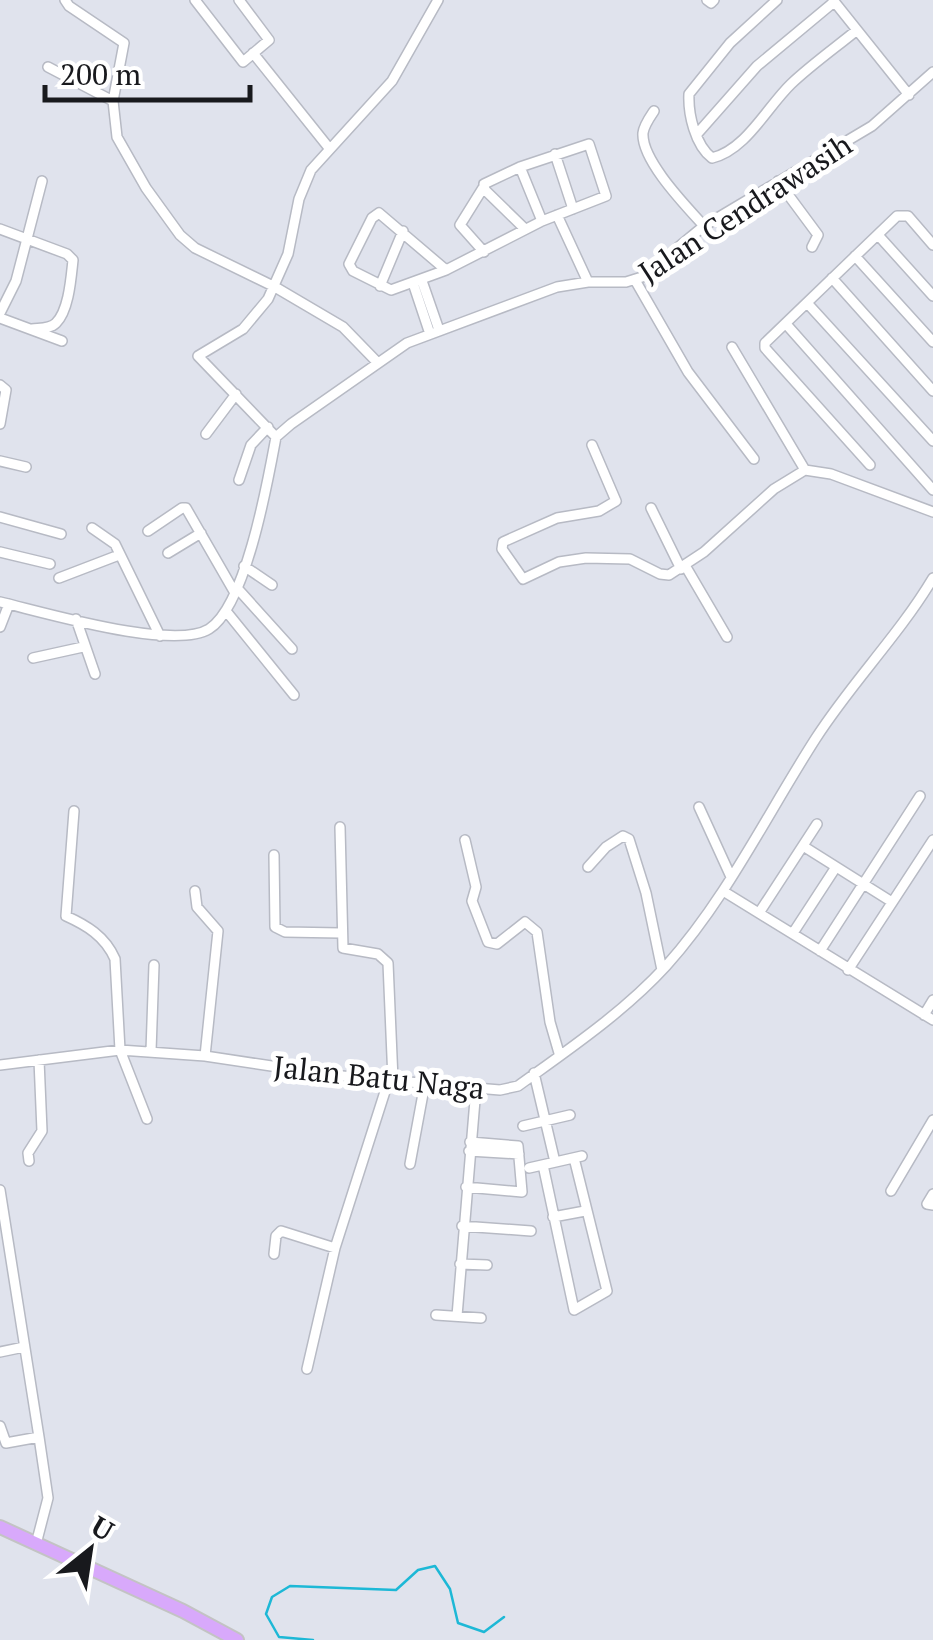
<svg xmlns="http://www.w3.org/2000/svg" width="933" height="1640" viewBox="0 0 933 1640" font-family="'PT Serif',serif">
<rect width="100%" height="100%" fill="#e0e3ed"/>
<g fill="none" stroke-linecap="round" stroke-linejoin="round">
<!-- stream -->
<path stroke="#1db8d6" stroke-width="2.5" d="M313,1640L279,1637L266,1614L272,1597L290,1586L396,1590L418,1570L435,1566L450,1589L458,1623L484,1632L504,1617"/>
<defs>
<path id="minor" d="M65,0L69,6L124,43L113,101L117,137L146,188L180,235L195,248L275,287L343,327L377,362
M195,0L243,62L269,40L239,0
M707,0L711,3L714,0
M777,0L730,43L689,94C688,114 695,145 712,158C746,150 767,107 791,84C811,65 835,48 857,30
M833,0L909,95
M253,53L329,148
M48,67L113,101
M654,111C650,117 644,125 643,133C641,160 686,206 704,226
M697,134L757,66L834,2
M555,154L573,209
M520,167L542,221
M778,181L818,235L812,247
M483,188L460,225L484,252
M557,215L588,282
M0,229L67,254L73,260C71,278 69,310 56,323C50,329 40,328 32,329
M878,235L933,296
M855,256L933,342
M446,270L379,213L372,218L349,264L353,271L391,290L446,270L542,221L606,196L589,144L520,167L484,184L485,190L525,229
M832,278L933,391
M635,280L688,372L754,459
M422,281L439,330
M413,283L430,334
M380,286L403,231
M808,304L933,441
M0,313L16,281L42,181
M0,318L62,341
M786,324L933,490
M732,347L805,470
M0,385L6,390L0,424
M206,434L236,394
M276,437L198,356L243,329L268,299L288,254L299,199L311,170L392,81L438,0
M592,445L616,501L599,511L557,518L503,542L502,549L523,579L559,562L586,558L630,559L660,574L669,575L704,552L774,489L805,470L831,474L933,512
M0,461L26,467
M870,465L765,348V343L897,216H908L933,245
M239,480L251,445L268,427
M651,508L681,569
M0,517L61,534
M92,528L115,544L160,636
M148,531L182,508H186L235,593
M0,552L50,564
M168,553L201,533
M244,566L272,585
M686,567L727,637
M59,578L119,555
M237,588L292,649
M0,602C43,612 173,651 209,629C246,606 268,480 276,437L291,424L407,343L557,287L588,282H626L642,277L704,226L872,126L933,72
M226,611L294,695
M76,619L95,674
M0,627L9,604
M33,658L83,647
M699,807L731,877
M74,811L66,916C86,925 105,936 115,959L120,1050L147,1119
M340,827L343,948L378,954L388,963L393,1080
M465,840L476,887L472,901L488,942L497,944L525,922L537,932L550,1022L559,1053
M803,846L892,902
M274,855L275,927L285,932L340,933
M588,867L606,847L623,836L629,839L646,893L662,970
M195,891L197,907L218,931L205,1056
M723,891L933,1020
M759,913L817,824
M793,933L836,867
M820,951L920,796
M848,970L933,840
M924,1015L933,1000
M151,1051L154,965
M0,1065L120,1050L205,1056L331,1075L476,1088L500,1090L518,1086C568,1050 624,1012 666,966C727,898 767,814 816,738C852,682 899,635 933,578
M534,1073L555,1162
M523,1126L570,1115
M469,1151L519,1154
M29,1161L28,1153L42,1131L39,1060
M410,1164L425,1083
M543,1165L574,1310L607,1291L574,1158
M529,1168L582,1156
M466,1187L522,1192L518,1146L470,1142
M0,1190L39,1437
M891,1191L933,1120
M933,1194L927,1204L933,1205
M553,1217L585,1211
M462,1226L531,1231
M274,1254L276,1236L281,1231L335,1248
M460,1264L487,1265
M436,1315L481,1318
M457,1316L476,1088
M0,1352L24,1347
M307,1369L335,1248L389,1079
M0,1426L6,1443L39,1437L48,1498L36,1544"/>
<path id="highway" d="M0,1527L183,1611L237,1640"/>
</defs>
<!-- minor casing -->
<use href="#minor" stroke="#b7bac4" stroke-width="12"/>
<!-- highway casing -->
<use href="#highway" stroke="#c3c3c4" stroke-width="16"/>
<!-- minor -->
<use href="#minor" stroke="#fff" stroke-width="9"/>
<!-- highway -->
<use href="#highway" stroke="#d8a9fb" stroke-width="12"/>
</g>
<g text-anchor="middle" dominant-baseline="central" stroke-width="10" stroke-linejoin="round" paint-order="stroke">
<!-- street labels -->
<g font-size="30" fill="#18191d" stroke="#fff">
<text transform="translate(745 208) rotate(-33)">Jalan Cendrawasih</text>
<text transform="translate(379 1077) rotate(6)">Jalan Batu Naga</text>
</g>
</g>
<!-- north arrow -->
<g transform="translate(90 1550) rotate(30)" stroke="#ffffff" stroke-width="8" paint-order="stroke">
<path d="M0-8L18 38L0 25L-18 38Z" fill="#18191d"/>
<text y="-15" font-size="28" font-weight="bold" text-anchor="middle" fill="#18191d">U</text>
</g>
<!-- scale -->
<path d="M45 85v15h205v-15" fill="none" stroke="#18191d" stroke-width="5"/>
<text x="60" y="85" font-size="30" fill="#18191d" stroke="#ffffff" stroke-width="8" paint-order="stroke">200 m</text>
</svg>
